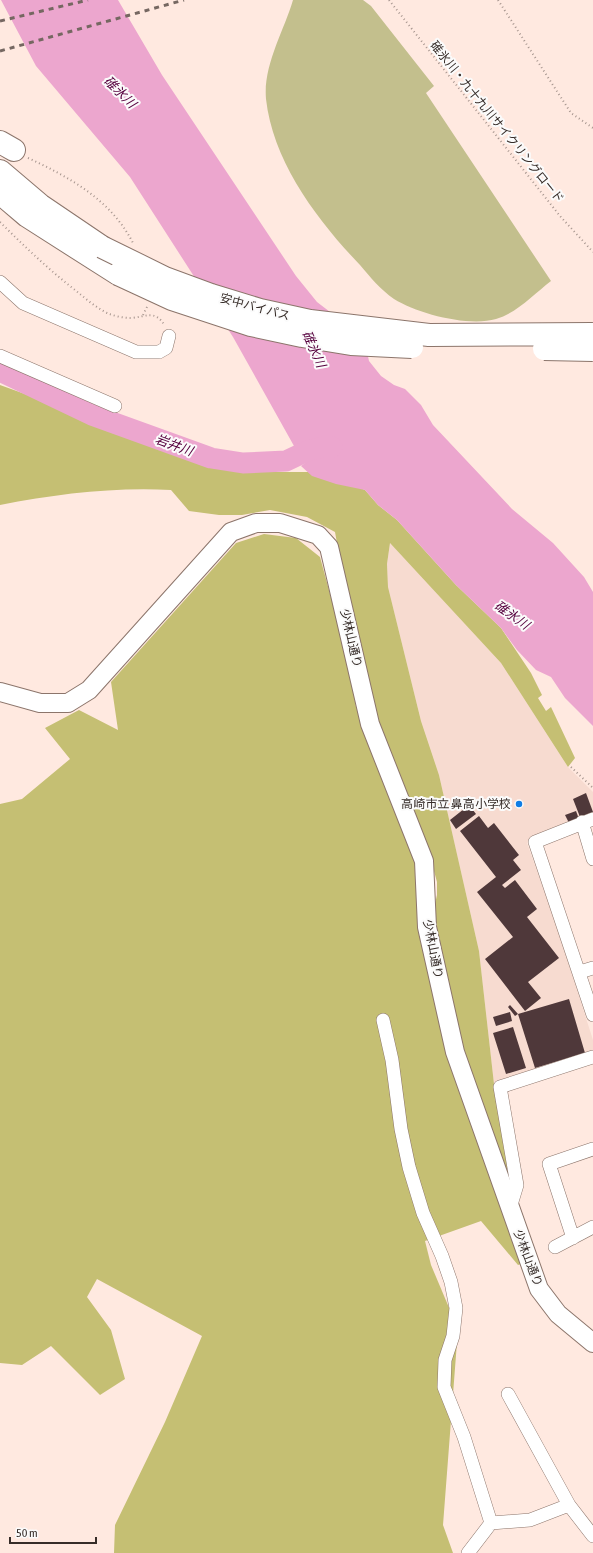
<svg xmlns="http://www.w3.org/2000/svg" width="593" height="1553" viewBox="0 0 593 1553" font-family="'Asap Condensed','Noto Sans JP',sans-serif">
<rect width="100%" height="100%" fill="#ffe9e0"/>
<!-- built -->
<path fill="#f7dbd0" d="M390,543L501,663L568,767L593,792V816L527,843L555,921L593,1040V1053L494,1084L479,951L439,775L421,721L388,587L387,564Z"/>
<!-- green -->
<path fill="#c3bf8d" d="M293,0H363L371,6L434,86L426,93L551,281C534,294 517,313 496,319C469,327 418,314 394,299C381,290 370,277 360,265C317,220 273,162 266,99C263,65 284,31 293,0Z"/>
<!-- forest -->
<path fill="#c5bf73" d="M0,385L122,429L197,461L256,472H323L365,490L378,505L397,520L456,585L501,628L531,673L542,695L538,698L546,711L551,707L575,758L568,767L501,663L390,543L387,564L388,587L421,721L439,775L479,951L494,1084L512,1177L507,1183L463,1058L432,917L437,895V882L431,860L395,774L357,654L335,532L307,517L270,510L242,515H219L189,511L171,490C113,487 57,494 0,505Z
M264,534L296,538L320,557L346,653L356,707L416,861L421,927L521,1264L518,1265L481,1221L425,1241L431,1265L458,1329L443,1525L453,1553H114L115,1525L165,1422L202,1336L97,1279L87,1297L111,1330L125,1379L100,1395L51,1346L22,1365L0,1363V804L22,799L70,759L45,728L79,710L118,730L111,682L236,543Z"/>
<!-- water -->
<path fill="#eca6ce" d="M1,0H118L162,75L296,276L317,302L364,338L369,361L381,376L394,385L405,389L421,405L433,425L512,509L553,543L584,577L593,592V726L565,698L551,677L536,670L517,650L501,628L456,585L397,520L378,505L365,490L336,484L312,476L301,466L312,458L294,446L233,337L130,177L36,66Z"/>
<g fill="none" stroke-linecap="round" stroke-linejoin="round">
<!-- river -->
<path stroke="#eca6ce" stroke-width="21" d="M0,371L92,415L211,458L243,463L286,461L305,452L322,447H332"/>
</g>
<!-- building -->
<path fill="#4f383a" d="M586,793L593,812L580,817L573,799Z
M469,805L476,814L456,829L450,820Z
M576,811L579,819L569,823L565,815Z
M479,816L488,828L494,823L519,855L513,860L521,870L502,885L505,888L515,880L537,909L527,917L559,958L528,982L541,998L525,1011L485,959L513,937L477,892L496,877L460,831Z
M569,999L585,1053L535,1068L518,1014Z
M510,1005L518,1014L515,1016L508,1007Z
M510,1012L512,1021L496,1026L493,1017Z
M513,1027L526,1068L506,1074L493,1033Z"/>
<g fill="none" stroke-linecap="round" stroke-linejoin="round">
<defs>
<path id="street" d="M0,282L23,303L136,352H159L166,348L169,336
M0,356L115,406
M593,819L535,842L593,1015
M582,822L593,859
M580,972L593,968
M383,1020L392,1060L401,1129L409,1167L423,1213L442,1256L451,1282L456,1308L453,1336L445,1360L444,1387L464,1437L491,1523
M510,1208L517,1185L500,1087L593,1057
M573,1238L549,1164L593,1149
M555,1247L593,1227
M508,1394L569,1505
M468,1553L491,1523L530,1520L569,1505L593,1536"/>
<path id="secondary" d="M0,692L40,703H68L89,690L231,532L256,523H280L318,535L329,547L370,724L424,861L427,927L455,1052L539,1289L558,1314L593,1343"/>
<path id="highway" d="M0,142L14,150
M0,171L40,205L102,247
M0,193L27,216L118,274"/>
</defs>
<!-- street casing -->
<use href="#street" stroke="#8c756b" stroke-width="14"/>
<!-- secondary casing -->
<use href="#secondary" stroke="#8c756b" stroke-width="20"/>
<!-- highway casing -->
<use href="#highway" stroke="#8c756b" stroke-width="24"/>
<!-- path -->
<path stroke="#a6958e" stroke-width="2" stroke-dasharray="1 3" stroke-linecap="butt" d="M389,0L560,216L593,252
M498,0L571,113L593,128
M28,158C71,178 111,200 133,243
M0,222C24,246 48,269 75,290C85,298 95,307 107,313C114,316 123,318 131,318C146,317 155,309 165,326
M143,315L148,305
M571,767L593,788"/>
<!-- street -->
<use href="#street" stroke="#fff" stroke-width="13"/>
<!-- secondary -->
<use href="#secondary" stroke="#fff" stroke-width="18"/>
<!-- highway -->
<use href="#highway" stroke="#fff" stroke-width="22"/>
<!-- rail -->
<path stroke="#756761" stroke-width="3" stroke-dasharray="5 5" stroke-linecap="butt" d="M0,21L88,0
M0,51L184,0"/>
<defs>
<path id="highway-bridge" d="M102,247L165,278L211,295L260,310L310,321L429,335L593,334
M118,274L172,299L251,325L302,336L351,344L412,347
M544,349L593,350"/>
</defs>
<!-- highway-bridge casing -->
<use href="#highway-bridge" stroke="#8c756b" stroke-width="24" stroke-linecap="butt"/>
<!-- highway-bridge -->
<use href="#highway-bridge" stroke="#fff" stroke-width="22"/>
</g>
<!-- markers -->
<circle fill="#0f7de5" stroke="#fbfbfb" stroke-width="1.5" cx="519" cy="804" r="4"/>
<g text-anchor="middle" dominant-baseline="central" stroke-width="4" stroke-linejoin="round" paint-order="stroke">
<!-- street labels -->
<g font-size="12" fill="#362c28" stroke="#fbfbfb">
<text transform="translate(497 122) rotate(51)">碓氷川・九十九川サイクリングロード</text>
<text transform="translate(255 307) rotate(15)">安中バイパス</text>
<text transform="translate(351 638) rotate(77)">少林山通り</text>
<text transform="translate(433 949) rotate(79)">少林山通り</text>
<text transform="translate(528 1258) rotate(69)">少林山通り</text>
</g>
<!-- poi labels -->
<g font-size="12" fill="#362c28" stroke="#fbfbfb" text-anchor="end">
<text x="511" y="804">高崎市立 鼻高小学校</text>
</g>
<!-- water labels -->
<g font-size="13" font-style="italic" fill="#56013e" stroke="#fbfbfb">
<text transform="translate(120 92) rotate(45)">碓氷川</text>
<text transform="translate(314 349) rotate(66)">碓氷川</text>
<text transform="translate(174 445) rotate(20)">岩井川</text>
<text transform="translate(512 615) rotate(35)">碓氷川</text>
</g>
</g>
<!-- scale -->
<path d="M10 1537v6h86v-6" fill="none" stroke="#362c28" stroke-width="2"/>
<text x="16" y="1537" font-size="12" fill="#362c28" stroke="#fbfbfb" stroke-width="3" paint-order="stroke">50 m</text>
</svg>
